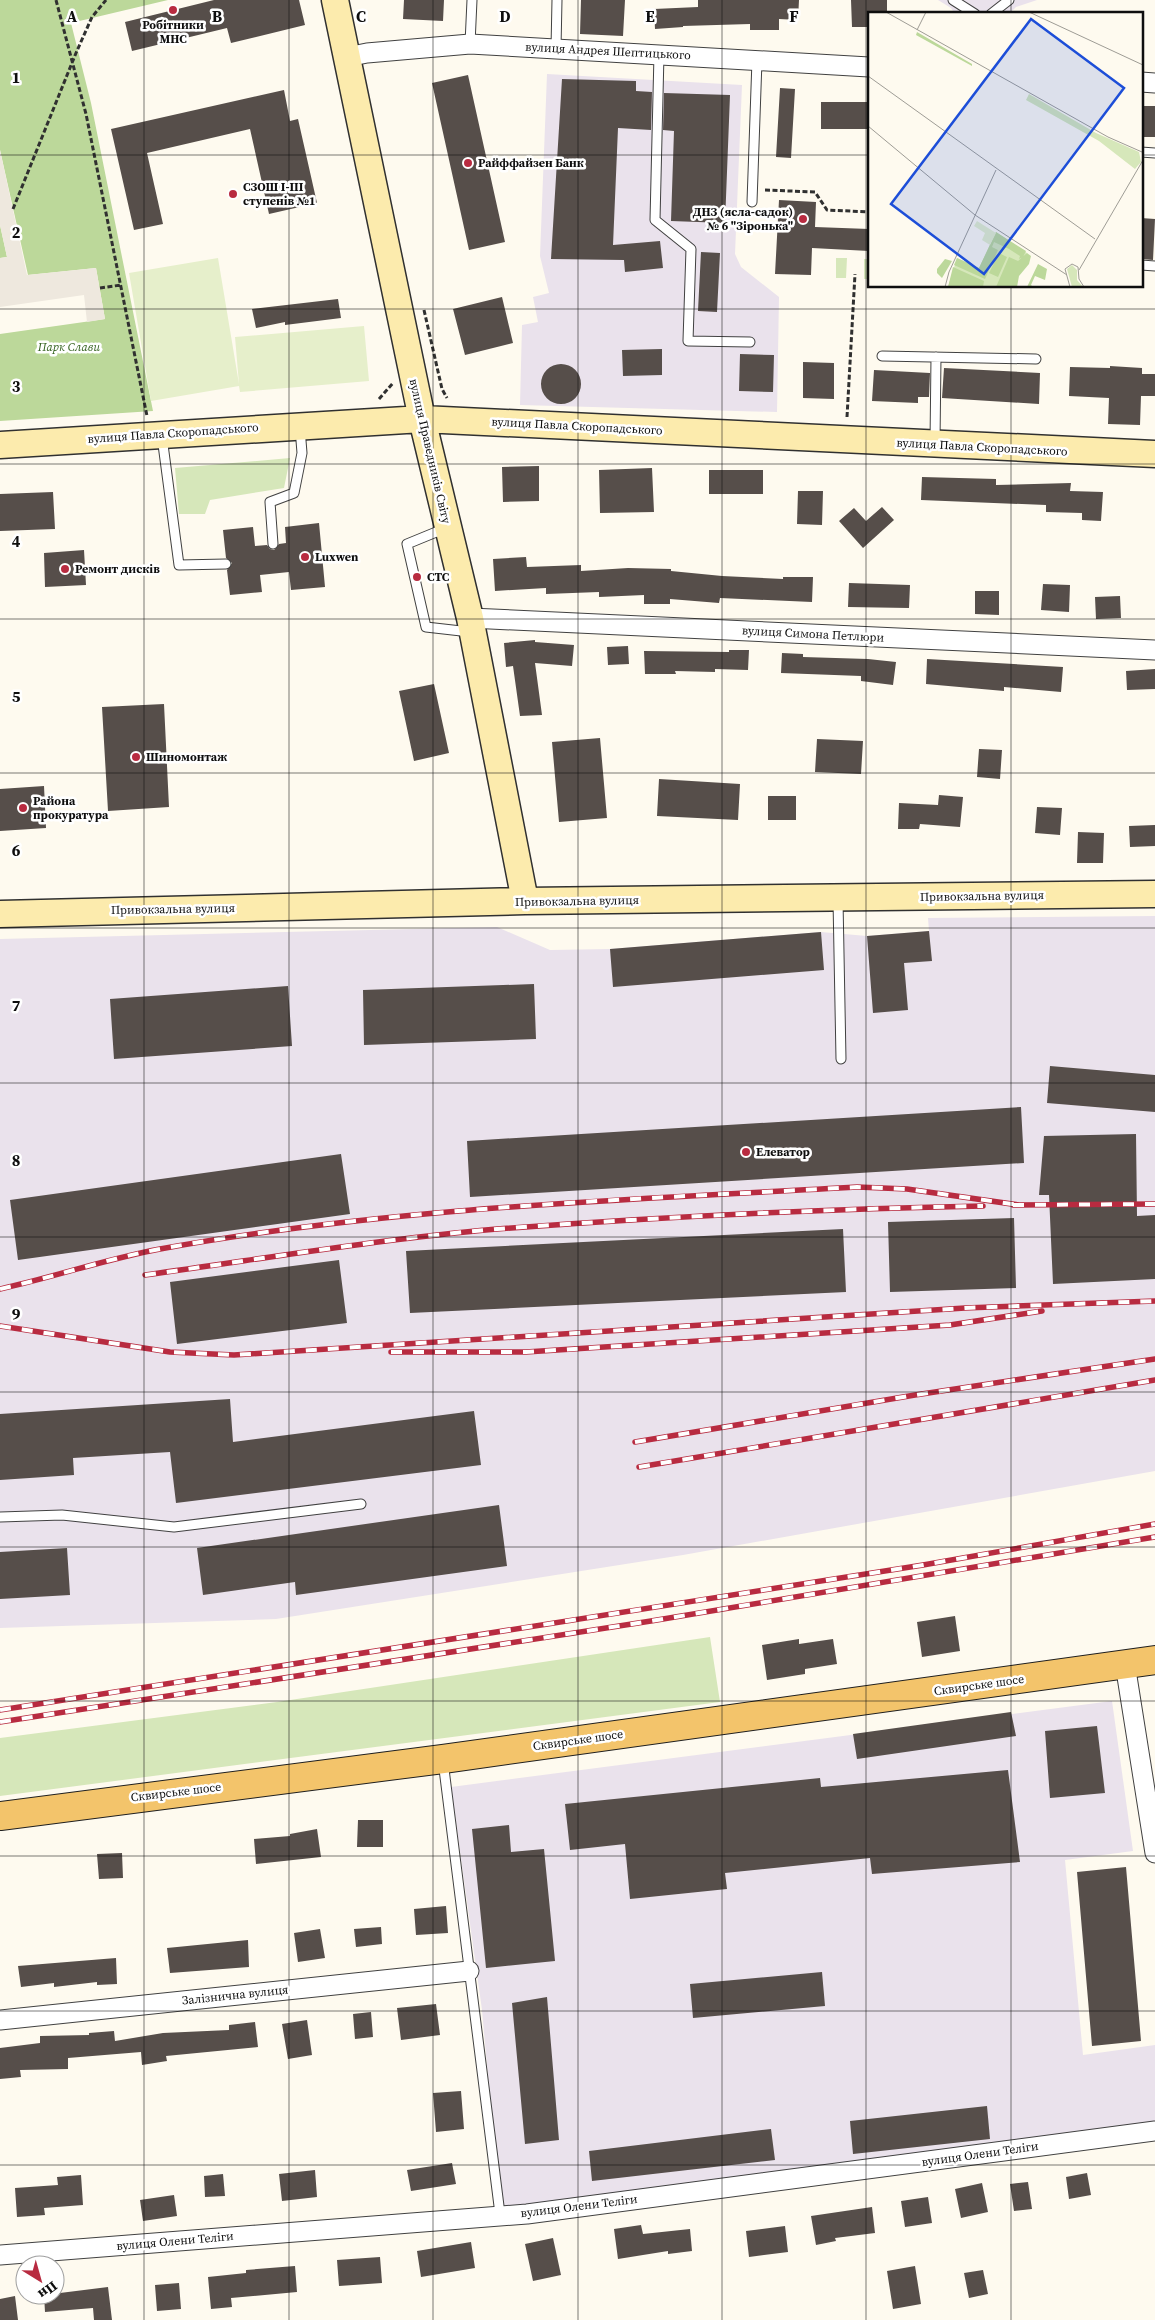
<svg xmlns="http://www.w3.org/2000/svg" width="1155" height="2320" viewBox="0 0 1155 2320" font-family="'Source Serif 4',serif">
<rect width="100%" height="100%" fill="#fefaef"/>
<!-- industrial -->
<path fill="#eae2ec" d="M938,0H1037L1016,7L1009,14H955L951,8Z
M547,74L742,85L735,254L741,267L779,297L777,412L520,405L522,325L538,322L533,297L549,293L540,256Z
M1155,916V1471L683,1555L276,1619L0,1628V939L497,927L550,950L610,949L821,932L867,936L929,931L928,918Z
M1112,1701L1133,1851L1065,1860L1083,2055L1155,2045V2122L500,2210L482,2010L451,1787Z"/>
<!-- green -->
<path fill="#d6e7ba" d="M836,258H847L846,278H836Z
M864,259H869V279H864Z
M290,458L284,488L210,500L205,514H179L175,468Z
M710,1637L720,1702L0,1796V1738L277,1702Z"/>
<!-- forest -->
<path fill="#bcd89a" d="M0,0H168L71,23L91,103L153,411L0,421V334L105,319L96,268L28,275L0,150Z
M0,225L7,257L0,258Z"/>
<!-- pitch -->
<path fill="#e6efcb" d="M218,258L239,384L235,337L364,326L369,381L240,392L239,386L151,401L129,273Z"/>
<!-- plaza -->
<path fill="#eee8de" d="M0,150L27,275L96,268L105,319L87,322L84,295L0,307V258L7,257L0,225Z"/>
<!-- building -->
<path fill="#564e4a" d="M214,0H299L305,25L231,43L227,28L132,51L125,22Z
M404,0H444L443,21L403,19Z
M581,0H625L623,36L580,34Z
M698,0H799L798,20L779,19V30H750V24L683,26V27L655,29L654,9L698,7Z
M851,0H887V14H869V27H852Z
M468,75L505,242L469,250L432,83Z
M562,79L636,81V91L652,92L651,130L618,128L613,245L660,241L663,268L625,272L624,260L551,259Z
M780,88L795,89L791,158L776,157Z
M284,90L290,121L298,119L317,203L269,214L250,129L147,153L163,224L134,230L111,129Z
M664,93L730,95L725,223L671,221L674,131L663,130Z
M821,102H869V129H821Z
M1141,106H1155V137H1141Z
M779,200L816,202L815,227L869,229V251L812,248L811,275L775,274Z
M1141,218L1155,219L1153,260L1141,259Z
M701,252L720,253L717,312L698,311Z
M502,297L513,343L465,355L453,309Z
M338,299L341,318L285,325V322L256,328L252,309Z
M662,349V375L623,376L622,350Z
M740,354L774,355L773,392L739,391Z
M803,362L834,363V399L803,398Z
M541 384a20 20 0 1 1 40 0a20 20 0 1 1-40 0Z
M1110,366L1142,368V374H1155V396H1141L1140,425L1108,424L1109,398L1069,396L1070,367L1110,368Z
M944,368L1040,373L1039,404L942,398Z
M874,370L930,373L929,397H918V403L872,401Z
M539,466V501L503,502L502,467Z
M652,468L654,512L600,513L599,470Z
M709,470H763V494H709Z
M922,477L996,479V485L1071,483L1070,491L1103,492L1101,521L1082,520V513L1046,512V505L921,500Z
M798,491H823L822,525L797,524Z
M53,492L55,529L0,531V494Z
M882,507L894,520L863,548L839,521L854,508L866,521Z
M319,523L325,587L291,590L289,572L260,575L262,592L230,595L227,570L232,563L226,558L223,530L253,527L255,546L267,545L270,549L274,550L279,544L286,543L285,527Z
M84,550L86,585L45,587L44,553Z
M526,557L527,567L581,565V571L628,568L671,569V571L722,576L783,579V577H813L812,602L720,598L719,603L670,599V604H644V595L599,597V592L546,594V588L495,591L493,559Z
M849,583L910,585L909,608L848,607Z
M1043,584L1070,585L1069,612L1041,610Z
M975,591H999V615L975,614Z
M1120,596L1121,618L1096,619L1095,597Z
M535,640V642L574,645L572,666L535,663L542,715L520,716L513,666L506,667L504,643Z
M628,646L629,664L608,665L607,647Z
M729,650H749L748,670L715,669V672L675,671L676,674H645L644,651L729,652Z
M782,653L803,654V657L868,659L896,662L893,685L861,681V676L781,673Z
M927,659L1063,667L1061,692L1004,687V691L926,684Z
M1155,669V689L1127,690L1126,671Z
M434,684L449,753L414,761L399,691Z
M164,704L169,807L108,811L102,707Z
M600,738L607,818L559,822L552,742Z
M817,739L863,741L861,774L815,772Z
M979,749L1002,750L1000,779L977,777Z
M659,779L740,784L738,820L657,816Z
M44,786L46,828L0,831V789Z
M939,795L963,797L960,827L920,824L919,829H898L899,803L938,805Z
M768,796H796V820H768Z
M1037,807L1062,808L1060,835L1035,833Z
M1155,825V846L1130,847L1129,826Z
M1078,832L1104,833L1103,863H1077Z
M929,931L932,961L904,963L908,1010L873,1013L867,936Z
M821,932L824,970L613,987L610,949Z
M534,984L536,1039L364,1045L363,990Z
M288,986L292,1046L114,1059L110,999Z
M1050,1066L1155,1075V1112L1047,1103Z
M1021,1107L1024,1163L470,1197L467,1141Z
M1136,1134L1137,1216L1155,1215V1279L1053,1284L1049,1195H1039L1044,1136Z
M341,1154L350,1214L18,1260L10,1200Z
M1014,1218L1016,1288L890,1292L888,1222Z
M843,1229L846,1292L410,1313L406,1251Z
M339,1260L347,1323L177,1344L170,1282Z
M230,1399L233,1442L474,1411L481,1465L176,1503L170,1452L73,1458L74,1475L0,1480V1414Z
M499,1505L507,1566L296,1595L295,1582L203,1595L197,1548Z
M67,1548L70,1595L0,1599V1552Z
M955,1616L960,1651L922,1657L917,1622Z
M799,1639V1644L833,1639L837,1664L805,1669V1674L767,1680L762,1645Z
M1011,1712L1016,1736L857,1759L853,1734Z
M1097,1726L1105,1793L1050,1798L1045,1731Z
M1008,1770L1020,1862L872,1874L870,1858L725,1873L727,1889L630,1899L625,1844L570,1850L565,1804L820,1778L821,1787Z
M358,1820H383V1847H357Z
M509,1825L511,1852L544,1849L555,1961L486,1968L472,1829Z
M317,1829L321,1857L256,1864L254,1839L290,1836V1834Z
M122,1853L123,1878L99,1879L97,1854Z
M1126,1867L1141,2041L1092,2046L1077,1872Z
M446,1906L448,1933L416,1935L414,1909Z
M381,1927L382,1944L356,1947L354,1929Z
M320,1929L325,1958L298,1962L294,1933Z
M248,1940L249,1967L170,1973L167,1948Z
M116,1958L117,1984L97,1985V1982L54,1987V1983L21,1987L18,1966Z
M822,1972L825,2006L693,2018L690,1984Z
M547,1997L559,2140L525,2144L512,2003Z
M436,2004L440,2035L401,2040L397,2008Z
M371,2012L373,2037L355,2039L353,2014Z
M307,2020L312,2055L288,2059L282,2024Z
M255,2022L258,2047L166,2056L167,2061L142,2065L141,2052L68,2058V2069L20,2070L21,2077L0,2079V2048L40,2043V2036L89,2035V2033L114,2031L115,2041L163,2033L229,2030V2025Z
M461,2091L464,2129L436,2132L433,2093Z
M987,2106L990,2139L853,2154L850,2121Z
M771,2129L775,2160L592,2181L589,2151Z
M452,2163L456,2184L411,2191L407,2170Z
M315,2170L317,2197L282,2201L279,2174Z
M1087,2173L1091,2195L1069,2199L1066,2177Z
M223,2174L225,2196L205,2197L204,2176Z
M81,2175L83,2205L44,2208L45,2215L17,2217L15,2188L58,2185L57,2177Z
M1028,2182L1032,2209L1014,2211L1010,2184Z
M982,2183L988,2212L961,2218L955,2189Z
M174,2195L177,2216L143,2221L140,2200Z
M928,2197L932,2223L905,2227L901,2201Z
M872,2207L875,2233L835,2238L836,2241L816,2245L811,2216Z
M641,2225L643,2234L690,2229L692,2251L668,2254V2251L618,2259L614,2229Z
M785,2226L788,2252L749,2257L746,2231Z
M553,2238L561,2275L533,2281L525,2244Z
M471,2242L475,2268L421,2277L417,2251Z
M380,2257L382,2283L339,2286L337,2260Z
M295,2266L297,2292L231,2298L232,2307L211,2309L208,2277L246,2273V2270Z
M915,2266L921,2304L893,2309L887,2271Z
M983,2270L988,2294L969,2298L964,2273Z
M179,2283L181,2309L157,2311L155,2285Z
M108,2287L112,2320H94L93,2308L45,2312L44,2295Z
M15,2296L18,2320H0V2299Z"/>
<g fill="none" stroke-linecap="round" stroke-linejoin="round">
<defs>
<path id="lane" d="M953,0L975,14
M991,14L1009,0
M470,44L472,0
M556,48L557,0
M659,54L655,220L691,249L688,341L750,342
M1141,152L1155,153
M752,202L757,60
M1141,265L1155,266
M882,356L1036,359
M162,437L179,565L226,564
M935,442L936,357
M446,528L407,544L426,627L470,632
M273,544L270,502L294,493L302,453L300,428
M838,900L841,1059
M0,1517L62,1515L174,1527L361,1504
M443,1761L500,2214"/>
<path id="street" d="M347,57L367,53L470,44L869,67
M1141,82L1155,83
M470,618L1155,650
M1125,1664L1155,1853
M0,2020L469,1971
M0,2255L527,2214L1155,2131"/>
<path id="secondary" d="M335,0L422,419L470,618L525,901
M0,445L422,419L1155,454
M0,914L525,901L1155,894"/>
<path id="primary" d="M0,1816L443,1759L1155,1660"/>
</defs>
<!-- lane casing -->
<use href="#lane" stroke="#414141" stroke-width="11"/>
<!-- street casing -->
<use href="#street" stroke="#414141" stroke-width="21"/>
<!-- secondary casing -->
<use href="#secondary" stroke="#303030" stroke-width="29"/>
<!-- primary casing -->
<use href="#primary" stroke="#1f1f1f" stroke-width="30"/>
<!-- path -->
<path stroke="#303030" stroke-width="3" stroke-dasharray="5 2.5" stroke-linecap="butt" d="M56,0L86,114L147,416
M765,190L815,192L827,210L869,212
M13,209L76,53L92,17L106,0
M100,288L121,285
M424,310L442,389L447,398
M379,399L393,383
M847,417L855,274"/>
<!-- lane -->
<use href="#lane" stroke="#fff" stroke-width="9"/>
<!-- street -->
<use href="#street" stroke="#fff" stroke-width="19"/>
<!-- secondary -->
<use href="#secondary" stroke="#fcebad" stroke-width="26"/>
<!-- primary -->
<use href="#primary" stroke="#f3c46b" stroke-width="28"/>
<defs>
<path id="rail" d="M1013,1205L1155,1204
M145,1275C262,1259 379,1239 497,1229C659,1217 821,1209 983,1206
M0,1289C54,1277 106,1259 160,1249C390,1207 624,1200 857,1187L907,1189L1019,1205
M0,1326L170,1352L234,1355L965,1308L1155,1301
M391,1352H526L950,1325L1042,1311
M635,1442L915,1395L1155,1359
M639,1467L1155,1380
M0,1710L923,1565L1155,1524
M0,1722L651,1621L1155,1537"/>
</defs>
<!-- rail casing -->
<use href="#rail" stroke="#b82b40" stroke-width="5.5"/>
<!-- rail -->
<use href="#rail" stroke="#fff" stroke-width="4" stroke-dasharray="11" stroke-linecap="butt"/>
</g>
<!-- grid -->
<path fill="none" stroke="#0e0e0e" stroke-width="1" stroke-opacity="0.55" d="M144,0V2320M289,0V2320M433,0V2320M578,0V2320M722,0V2320M866,0V2320M1011,0V14M0,155H869M1141,155H1155M1011,286V2320M0,309H1155M0,464H1155M0,619H1155M0,773H1155M0,928H1155M0,1083H1155M0,1237H1155M0,1392H1155M0,1547H1155M0,1701H1155M0,1856H1155M0,2011H1155M0,2165H1155"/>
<!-- markers -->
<g fill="#b82b40" stroke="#fff" stroke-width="2">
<circle cx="173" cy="10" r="5"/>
<circle cx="468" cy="163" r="5"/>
<circle cx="233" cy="194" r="5"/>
<circle cx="803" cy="219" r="5"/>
<circle cx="305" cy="557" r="5"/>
<circle cx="65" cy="569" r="5"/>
<circle cx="417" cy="577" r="5"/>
<circle cx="136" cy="757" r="5"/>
<circle cx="23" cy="808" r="5"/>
<circle cx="746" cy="1152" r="5"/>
</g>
<g text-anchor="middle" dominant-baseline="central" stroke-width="5" stroke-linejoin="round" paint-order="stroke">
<!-- poi labels -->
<g font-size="12" font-weight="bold" fill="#0e0e0e" stroke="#fff" text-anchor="start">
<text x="173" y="25" text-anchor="middle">Робітники<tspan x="173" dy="14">МНС</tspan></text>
<text x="478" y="163">Райффайзен Банк</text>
<text x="243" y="187">СЗОШ І-ІІІ<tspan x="243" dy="14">ступенів №1</tspan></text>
<text x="793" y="212" text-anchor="end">ДНЗ (ясла-садок)<tspan x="793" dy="14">№ 6 "Зіронька"</tspan></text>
<text x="315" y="557">Luxwen</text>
<text x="75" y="569">Ремонт дисків</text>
<text x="427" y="577">СТС</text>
<text x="146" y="757">Шиномонтаж</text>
<text x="33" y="801">Района<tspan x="33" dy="14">прокуратура</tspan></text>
<text x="756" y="1152">Елеватор</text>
</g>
<!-- street labels -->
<g font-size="12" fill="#0e0e0e" stroke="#fff">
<text transform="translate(608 51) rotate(3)">вулиця Андрея Шептицького</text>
<text transform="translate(577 426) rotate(3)">вулиця Павла Скоропадського</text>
<text transform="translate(173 433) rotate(-4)">вулиця Павла Скоропадського</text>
<text transform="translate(982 447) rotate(3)">вулиця Павла Скоропадського</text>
<text transform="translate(430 451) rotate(77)">вулиця Праведників Світу</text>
<text transform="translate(813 634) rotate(3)">вулиця Симона Петлюри</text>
<text transform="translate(982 896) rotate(-1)">Привокзальна вулиця</text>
<text transform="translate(577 901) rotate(-1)">Привокзальна вулиця</text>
<text transform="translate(173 909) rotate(-1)">Привокзальна вулиця</text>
<text transform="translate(979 1685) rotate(-8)">Сквирське шосе</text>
<text transform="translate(578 1740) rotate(-8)">Сквирське шосе</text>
<text transform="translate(176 1792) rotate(-7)">Сквирське шосе</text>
<text transform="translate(235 1995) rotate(-6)">Залізнична вулиця</text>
<text transform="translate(980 2154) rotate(-8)">вулиця Олени Теліги</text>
<text transform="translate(579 2206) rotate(-7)">вулиця Олени Теліги</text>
<text transform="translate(175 2241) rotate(-5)">вулиця Олени Теліги</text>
</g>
<!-- park labels -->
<g font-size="12" font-style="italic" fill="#356320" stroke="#fff">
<text x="69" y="347">Парк Слави</text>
</g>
</g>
<!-- overview -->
<g transform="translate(868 12)">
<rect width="275" height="275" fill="#fefaef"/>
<path d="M161,82L228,121L271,140L273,150L267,157L231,129L158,88ZM128,220L159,241L142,275H80L89,246L111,256ZM204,253L209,258V268L215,275H204L199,257Z" fill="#d6e7ba"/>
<path d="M49,20L104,52V54L48,23ZM128,220L158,239L155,245L151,247L152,244L141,237L126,230L124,235L130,238L117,267L86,253L89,246L111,256ZM131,241L139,245L130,265L121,261ZM159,241L163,244L161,252L151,264L149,275H128L141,245L150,249ZM77,247L84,249L74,266L69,261V257ZM170,252L179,257L177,268L167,264L163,273L165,275H159ZM85,255L116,269L115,275H80Z" fill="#bcd89a"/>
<path d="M109,209L128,221L122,233L114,228L117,221L106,214Z" fill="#e6efcb"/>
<path fill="none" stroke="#9e9c95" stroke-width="1" d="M18,0L240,125L274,140M161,0L275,53M49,18L58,0M0,64L227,227M0,114L107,203L199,263M211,258L275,148M77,275L81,260L128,158M202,275L197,257L204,252L210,255L211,267L216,275"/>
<path fill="#1d4ed8" fill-opacity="0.15" stroke="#1d4ed8" stroke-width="2.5" d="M163,7L256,76L116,262L23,192Z"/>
<rect width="275" height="275" fill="none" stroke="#0e0e0e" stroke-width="2.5"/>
</g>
<g font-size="16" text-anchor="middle" font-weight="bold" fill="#0e0e0e" stroke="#fff" stroke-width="5" stroke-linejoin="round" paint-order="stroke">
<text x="72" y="22">A</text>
<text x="217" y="22">B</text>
<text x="361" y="22">C</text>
<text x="505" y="22">D</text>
<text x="650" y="22">E</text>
<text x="794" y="22">F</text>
<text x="16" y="83">1</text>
<text x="16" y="238">2</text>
<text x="16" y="392">3</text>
<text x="16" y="547">4</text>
<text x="16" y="702">5</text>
<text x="16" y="856">6</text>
<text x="16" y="1011">7</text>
<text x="16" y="1166">8</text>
<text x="16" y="1320">9</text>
</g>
<!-- north arrow -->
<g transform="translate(40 2280) rotate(143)"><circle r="24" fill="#ffffff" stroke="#9f9f9f"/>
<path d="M0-4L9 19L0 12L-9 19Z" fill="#b82b40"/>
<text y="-8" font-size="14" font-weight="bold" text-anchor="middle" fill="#0e0e0e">Пн</text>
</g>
</svg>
